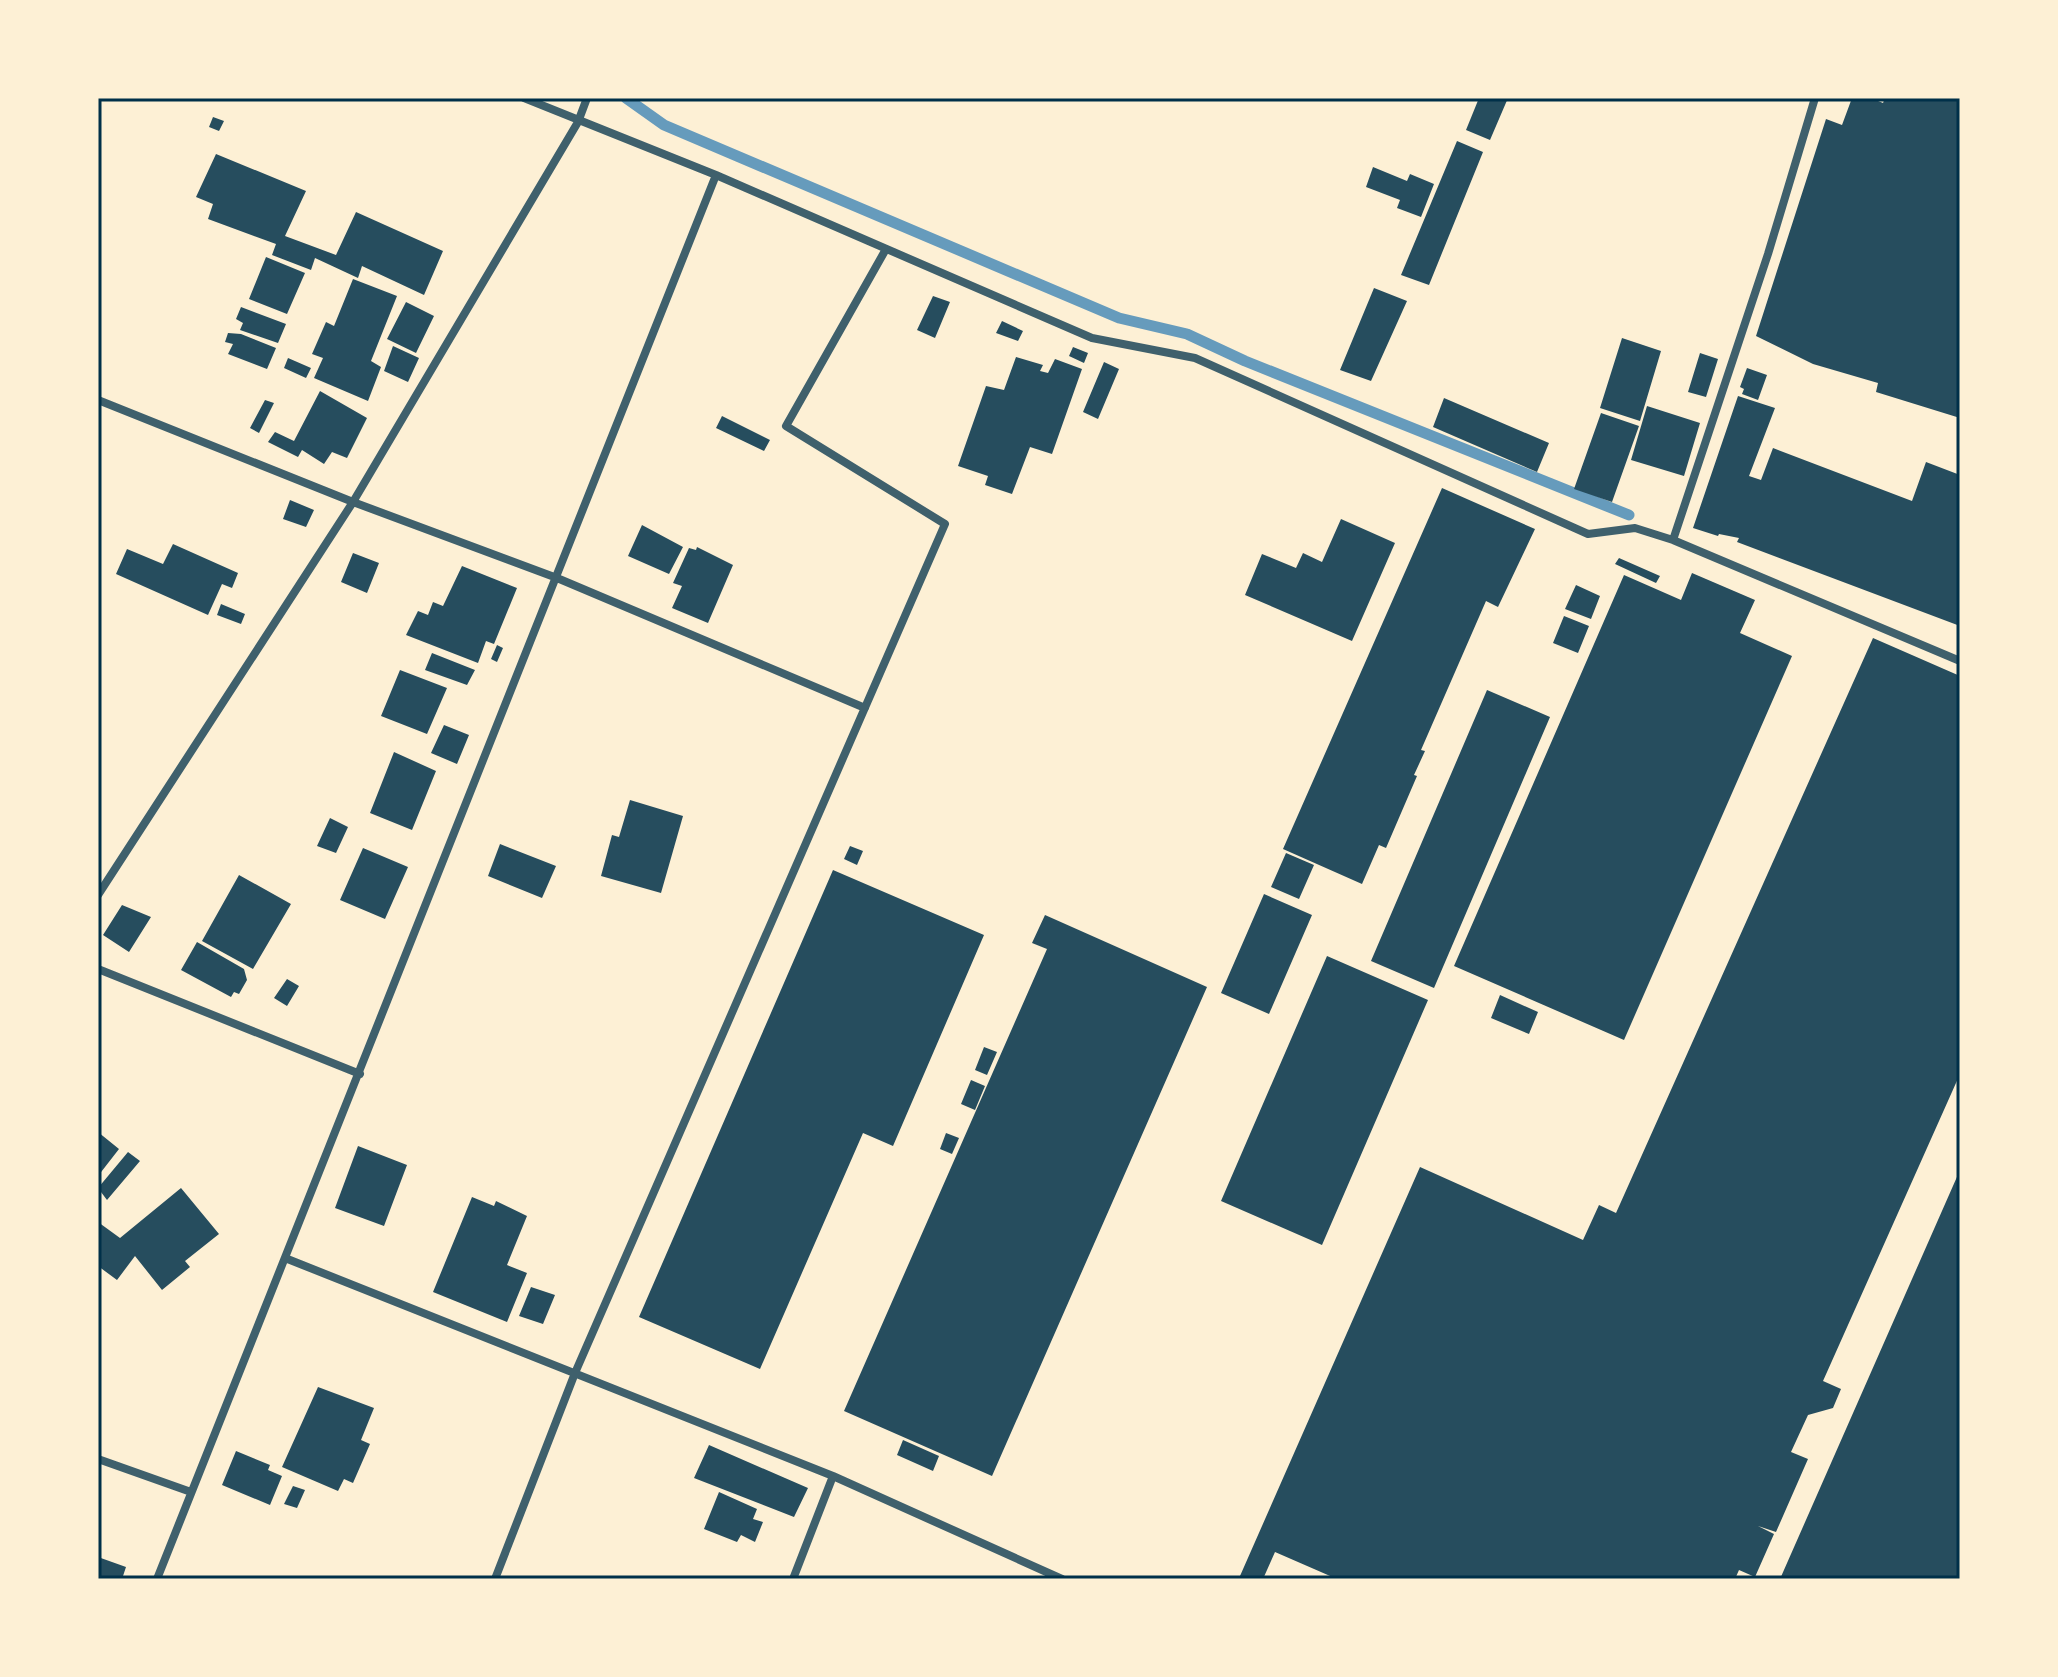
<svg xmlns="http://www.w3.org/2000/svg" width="2058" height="1677" viewBox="0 0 2058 1677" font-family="'Work Sans',sans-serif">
<rect width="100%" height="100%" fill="#fdf0d5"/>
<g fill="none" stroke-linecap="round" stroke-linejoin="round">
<!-- stream -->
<path stroke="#669bbc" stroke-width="11" d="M626,98L664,125L1119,318L1187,334L1245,361L1629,515"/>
</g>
<!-- building -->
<path fill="#264d5e" d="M1479,98H1508L1490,140L1466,130Z
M1852,98H1871L1883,103L1885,98H1960V418L1876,392L1878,383L1813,364L1756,336L1826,119L1842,125Z
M213,117L224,121L219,131L209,127Z
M1457,141L1483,152L1429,285L1401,275Z
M216,154L306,191L285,236L336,255L356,212L443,251L424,295L362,266L358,278L315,258L311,270L272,255L276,244L208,219L213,204L196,197Z
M1373,167L1407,181L1410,174L1434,184L1421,217L1397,208L1400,200L1366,187Z
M266,257L305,273L287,314L249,299Z
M353,279L397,296L371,361L381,367L368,401L314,378L323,358L312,354L326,322L334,326Z
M1374,288L1407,301L1371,381L1340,370Z
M933,296L950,302L935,338L917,330Z
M406,302L434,316L416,353L387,339Z
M241,307L286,324L278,343L240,330L243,323L236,319Z
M1002,321L1023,331L1018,341L996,333Z
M228,333L241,334L276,348L267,369L228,354L233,344L225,342Z
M1622,338L1661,351L1640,421L1600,408Z
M393,346L419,358L408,382L384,371Z
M1073,347L1088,353L1084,363L1069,356Z
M1700,353L1718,359L1706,397L1688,392Z
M1016,357L1043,365L1040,371L1048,373L1055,359L1082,369L1052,454L1030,447L1012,494L985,485L988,476L958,466L986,386L1004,390Z
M288,358L311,368L306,378L284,368Z
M1104,362L1119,369L1098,419L1083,412Z
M1747,368L1767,375L1758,400L1742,394L1744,389L1740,387Z
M320,391L367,418L347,458L332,452L324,464L302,450L298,457L268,442L275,432L294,441Z
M1738,396L1775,408L1749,476L1761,480L1773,448L1912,501L1926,462L1960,475V626L1737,542L1739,538L1719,534L1718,536L1693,528Z
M1444,398L1549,443L1537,472L1433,427Z
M265,400L274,403L259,433L250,428Z
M1647,406L1700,423L1684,476L1631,460Z
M1601,413L1639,426L1612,502L1574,489Z
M722,416L770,440L764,451L716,428Z
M1442,488L1535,529L1498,607L1486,601L1421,750L1425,751L1414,775L1417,776L1386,848L1379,845L1362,884L1283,849Z
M290,500L314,510L306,527L283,519Z
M1341,519L1395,543L1352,641L1245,595L1262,554L1296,568L1303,553L1322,562Z
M642,525L683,547L669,574L628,556Z
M173,544L238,573L232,588L222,584L208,615L116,574L127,549L163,564Z
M697,547L733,565L708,623L672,608L682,586L673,583L689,548L696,550Z
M353,553L379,563L367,593L341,582Z
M1619,558L1660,576L1656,583L1615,564Z
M462,566L517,588L494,644L486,641L478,663L406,635L418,611L428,615L433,602L443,606Z
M1692,573L1755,600L1740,633L1792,656L1624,1040L1454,966L1624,575L1681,600Z
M1576,585L1600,596L1591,619L1565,609Z
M221,604L245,614L241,624L217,615Z
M1564,616L1589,626L1578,653L1553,643Z
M1873,638L1960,676V1074L1823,1381L1841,1389L1833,1408L1808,1415L1791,1452L1808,1459L1776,1532L1758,1526L1774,1534L1755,1577L1739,1570L1735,1579H1337L1275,1552L1263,1579L1240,1576L1420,1167L1583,1240L1599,1205L1616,1213Z
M497,645L503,648L497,662L491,659Z
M432,653L475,670L467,685L425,670Z
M400,670L447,688L427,734L381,716Z
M1487,690L1550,717L1434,988L1371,961Z
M444,725L469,735L457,764L431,753Z
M394,752L436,771L412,830L370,813Z
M630,800L683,816L661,893L601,876L612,835L619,837Z
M330,818L348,827L336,853L317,846Z
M500,844L556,866L542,898L488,876Z
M850,846L863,851L857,865L844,859Z
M363,848L408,867L385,919L340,900Z
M1286,853L1314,865L1299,899L1271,887Z
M833,870L984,935L893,1146L863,1133L760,1369L639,1317Z
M239,875L291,904L253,969L202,941Z
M1264,894L1312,915L1269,1014L1221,993Z
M122,905L151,917L129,952L103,935Z
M1045,915L1207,987L992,1476L844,1411L1047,949L1032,943Z
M197,942L244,969L247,980L239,994L234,992L231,997L181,970Z
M1327,956L1428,1000L1322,1245L1221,1201Z
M287,979L299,986L287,1006L274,998Z
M1500,995L1538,1012L1529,1034L1491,1018Z
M984,1047L997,1052L987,1075L975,1070Z
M971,1080L985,1086L975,1110L961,1104Z
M98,1132L119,1149L98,1176Z
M946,1133L959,1138L952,1154L940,1149Z
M358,1146L407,1165L384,1226L335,1208Z
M128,1152L140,1161L107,1200L98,1188Z
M1960,1170V1579H1780Z
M181,1188L219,1234L185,1261L190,1267L162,1290L135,1256L117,1280L98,1266V1222L120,1238Z
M472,1197L494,1206L496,1201L527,1216L507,1265L527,1273L507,1322L433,1292Z
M531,1287L555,1295L543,1324L519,1316Z
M318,1387L374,1408L361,1440L370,1444L353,1483L344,1479L338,1491L282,1467Z
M903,1440L939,1456L933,1471L897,1455Z
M709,1445L808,1488L794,1517L694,1478Z
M236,1451L270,1465L268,1470L282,1476L270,1505L222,1485Z
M293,1486L305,1490L297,1508L284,1504Z
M719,1492L757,1509L753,1519L763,1522L755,1542L741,1535L737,1542L704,1529Z
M98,1557L126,1567L122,1579H98Z"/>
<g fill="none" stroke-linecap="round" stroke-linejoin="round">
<!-- minor -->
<path stroke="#3f606c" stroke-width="8" d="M524,98L716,175L1092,338L1195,358L1588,534L1635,528L1673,540L1960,661
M98,400L353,502L557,578L865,708
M1673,540L1768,254L1815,98
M98,895L353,502L578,122L587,98
M98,969L360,1074
M285,1258L833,1476L1062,1579
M98,1459L191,1492
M157,1579L716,175
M495,1579L575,1373L945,524L786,426L886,249
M793,1579L833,1476"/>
</g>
<!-- border -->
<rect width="2058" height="1677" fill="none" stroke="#fdf0d5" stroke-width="200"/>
<rect x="100" y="100" width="1858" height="1477" fill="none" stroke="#003049" stroke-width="3"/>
</svg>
